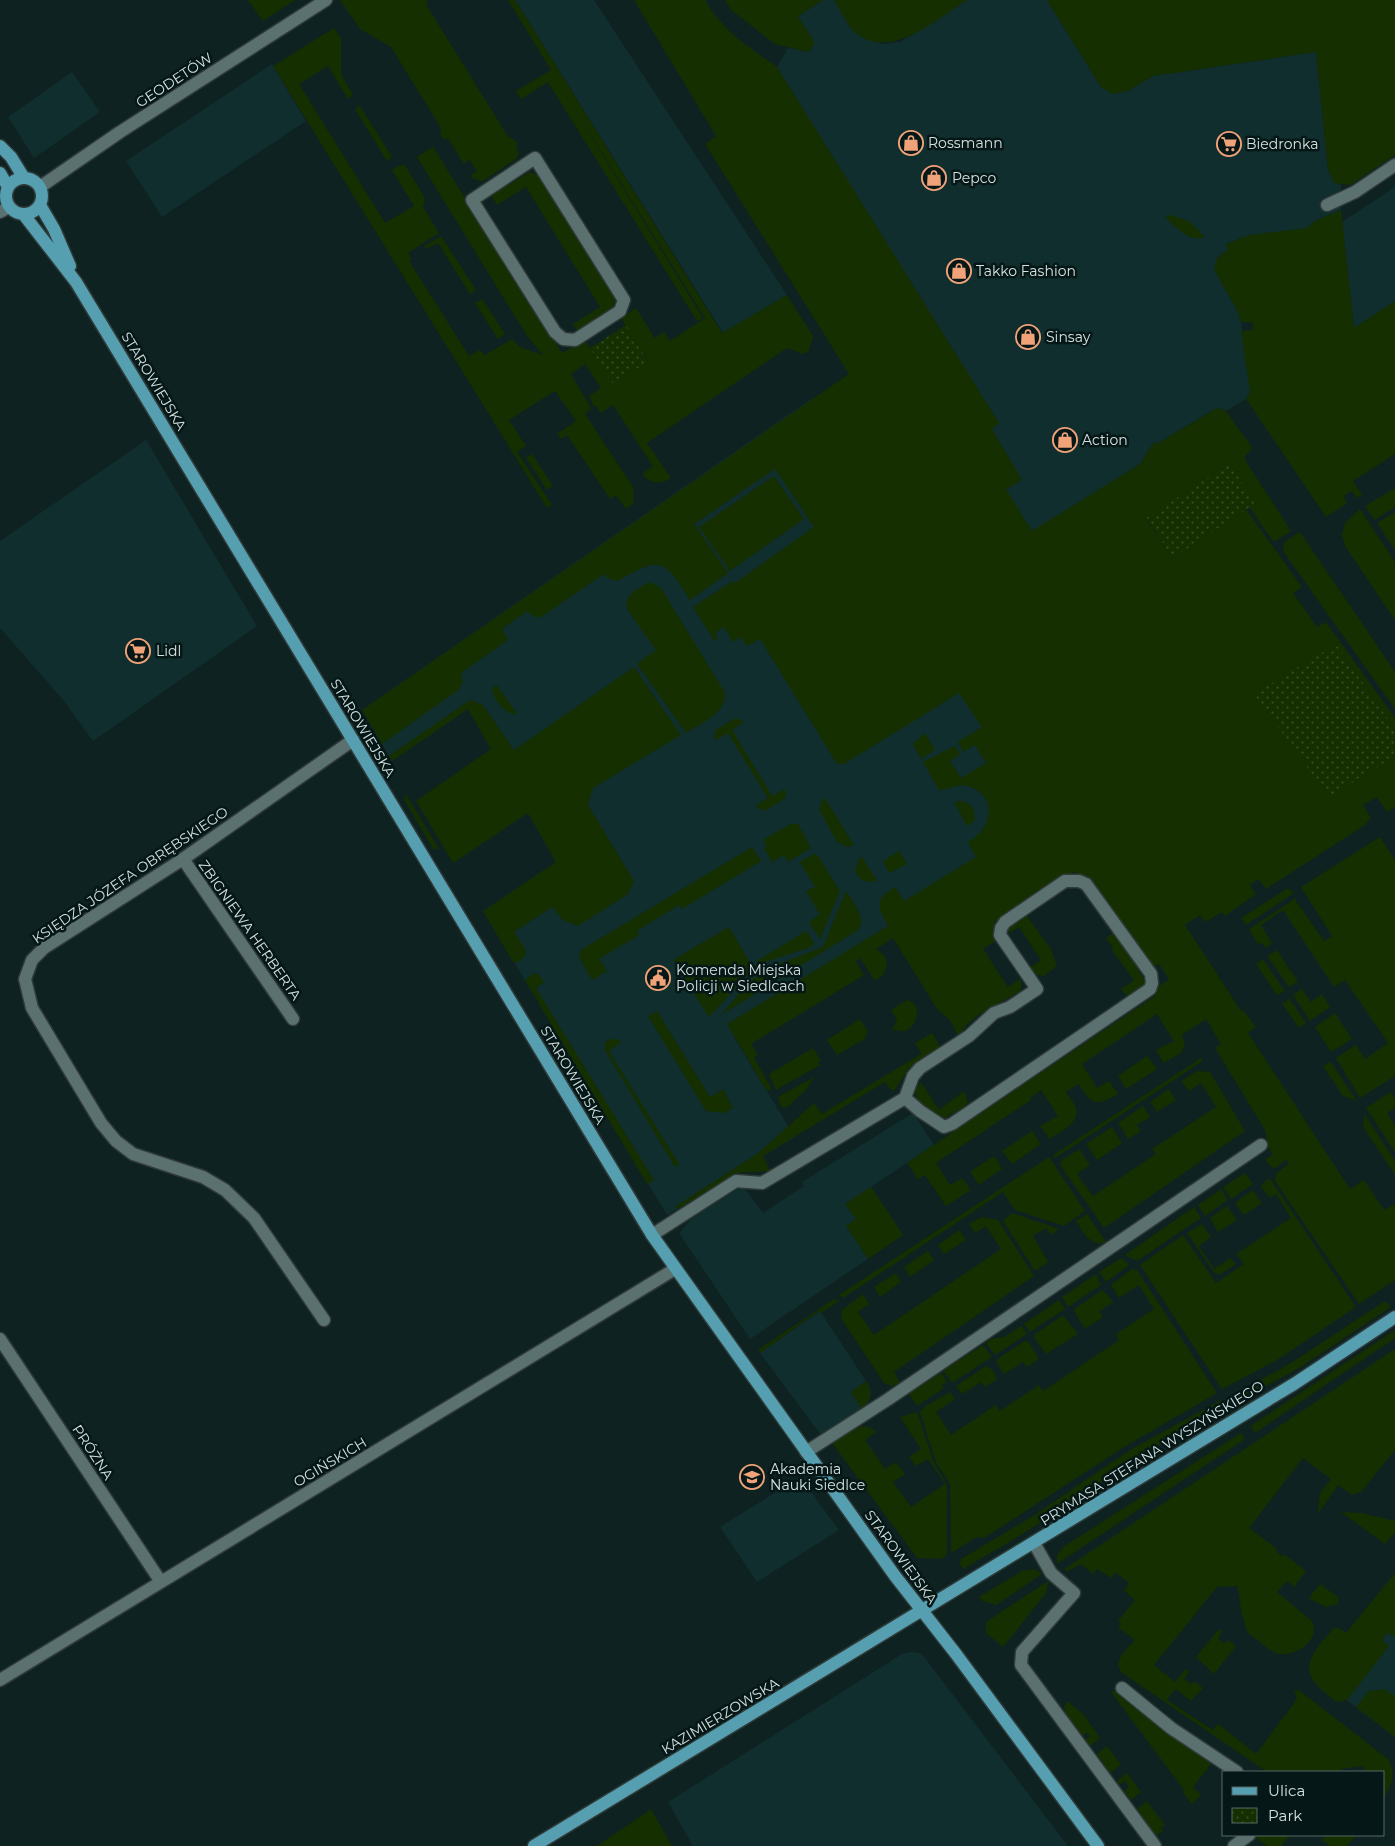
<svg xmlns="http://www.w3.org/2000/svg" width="1395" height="1846" viewBox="0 0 1395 1846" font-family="Montserrat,sans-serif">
<defs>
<pattern id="park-dots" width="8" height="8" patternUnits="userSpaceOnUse" patternTransform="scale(1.25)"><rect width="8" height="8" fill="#152f00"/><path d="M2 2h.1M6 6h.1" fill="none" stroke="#364d25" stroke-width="1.8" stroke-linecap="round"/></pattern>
</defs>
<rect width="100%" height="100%" fill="#0e2221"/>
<!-- built -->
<path fill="#102e2d" d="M515,0H594L787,295L723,333Z
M823,0H834L851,28L864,38L883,44L900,42L967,0H1047L1101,87L1128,91L1153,76L1316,52L1328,169L1334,182L1341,185V210L1315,221L1307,228L1241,238L1227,244L1229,250L1218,257L1215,271L1237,310L1241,322L1250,392L1246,399L1226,411L1223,409L1211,411L1157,444L1154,442L1140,464L1029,534L805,113L777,67L788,48L809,52L798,16Z
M272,64L306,121L162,217L126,161Z
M72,72L100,112L34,158L8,117Z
M1395,187V301L1354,328L1342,222Z
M811,399L940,604L1104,851L960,944L938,910L734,1037L795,1137L667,1215L483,911L556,862L468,709L392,761L362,710Z
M146,440L257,626L93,741L64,701L0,628V541Z
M913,1113L934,1145L871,1187L903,1235L750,1339L679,1233L692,1218L743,1186L763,1213L804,1186L802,1182Z
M820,1311L870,1387L871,1394L867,1405L821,1435L760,1353Z
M800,1477L839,1530L757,1582L720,1527Z
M1395,1608V1737L1332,1689Z
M911,1652L920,1653L925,1658L1068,1846H693L668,1802L902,1654Z"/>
<!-- green -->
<path fill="#152f00" d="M248,0H295L263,21Z
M340,0H427V6L507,135L518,143L516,147L519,153L516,159L483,181L473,179L471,175L477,171L469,159L464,164L448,138L444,140L440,134L441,128L391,47L360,29Z
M508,0H515L722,333L787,295L813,336L809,351L803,354L787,348L647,443L671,478C663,484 652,484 644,477L643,473L653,466L613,405L601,413L596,406L594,407L589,396L601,388L585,364L571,374L591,408L585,414L633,487L634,503L626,509L616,495L610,499L567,435L561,439L557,434L576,421L555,391L509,420L526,446L517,452L552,505L547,508L273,66L334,28L341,38V74L353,95L348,99L328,66L299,84L385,223L414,206L392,170L398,166L405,165L425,198L423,207L439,233L408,253L412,259L409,261L469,356L480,350L485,355L512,339L520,347L543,355L527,336L417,157L433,147L562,353L585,340L612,383L648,361L621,318L636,308L655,338L664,332L670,341L705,318L553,74L703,318L697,321L548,82L521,99L516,91L551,70Z
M634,0H705C725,33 746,45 777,67L999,423L992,429L1022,480L1006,489L1032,531L1140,464L1154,442L1157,444L1217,408L1226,411L1251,446L1252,449L1245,456V460L1291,531L1276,541L1272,540L1249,507L1255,503L1229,464L1146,519L1173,558L1246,509L1302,587L1293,593L1317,627L1326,622L1395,718V729L1336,644L1329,796L1395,756V807L1387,812L1377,797L1363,805L1371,818L1365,825L1266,889L1258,879L1250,885L1256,894L1225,916L1222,912L1205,922L1200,915L1185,925L1241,1011L1243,1010L1256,1027L1248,1033L1350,1189L1364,1180L1384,1210L1395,1204V1280L1359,1304L1275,1181L1276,1174L1289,1163L1286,1160L1274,1169L1265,1160L1273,1154L1268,1147L1265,1130L1215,1048L1221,1044L1206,1019L1182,1035L1185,1045L1181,1053L1164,1063L1156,1050L1174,1041L1157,1014L1082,1064L1097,1088L1109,1081L1118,1094C1096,1107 1092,1106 1079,1084L1066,1092C1068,1096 1073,1101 1075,1106C1082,1123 1061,1131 1050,1139L1040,1126L1058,1116L1041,1090L1030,1098L1031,1100L936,1163L950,1185L962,1178L971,1190L946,1206L925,1175L918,1179L907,1163L1155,996L1158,987L1169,979L1159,964L1151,968L1089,877L1073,872L994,922L995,941L983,949L1008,987L1020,979L1022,986L1020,991C1002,1003 980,1010 965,1027C962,1030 962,1034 959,1037L950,1020L937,1009L893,938L876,949L884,955L887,964L884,974L875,981L860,958L856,961L864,975L751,1044L758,1055L754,1058L772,1089L767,1091L727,1024L888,926C878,906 873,901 895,887L904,901L976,857L968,842C993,829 999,795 967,786C957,783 949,790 939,790L923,762L955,746L960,754L950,761L961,778L986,763L975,745L963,752L958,742L982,727L959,693L844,764H837L760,639L747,646L740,637L733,642L724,627L715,633L718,639L714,640L693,607L733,581L735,583L814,527L775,469L694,524L728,573L690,600C665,559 660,555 618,581L607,578L604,574L541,617H534L527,611L502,629L508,640L461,673L463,682L458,690L382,744L362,710L849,374L705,144L716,136Z
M725,0H823L798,16L813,40L814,44L809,52L775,44L731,10Z
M834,0H967C938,18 889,63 855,32C846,24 841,10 834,0Z
M1047,0H1395V155L1350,185L1334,183L1328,169L1316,52L1153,76L1128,91L1113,94L1101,87Z
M360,106L392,157L387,161L355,109Z
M530,172L539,176L615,296L614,308L577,331L573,324L600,307L526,187L497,205L491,195Z
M1341,210L1354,328L1395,301V454L1353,481L1362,495L1357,498L1352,491L1343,496L1347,503L1326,517L1246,399L1250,392L1241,331L1253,330L1252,322H1241L1237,310L1215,271C1213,259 1220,256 1228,250L1226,244L1250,235L1307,228L1315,221Z
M1170,215L1189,221L1205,237C1189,243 1176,227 1165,217Z
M441,236L476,290L470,294L438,243L426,249L424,246Z
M482,299L505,334L498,339L475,303Z
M532,454L553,486L547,490L526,458Z
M774,476L804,519L730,571L699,527Z
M1395,488V507L1375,520L1365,506Z
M1360,509L1395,562V620L1345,546L1342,535L1345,523Z
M1395,512V550L1377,523Z
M1300,532L1395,672V709L1283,551L1284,542Z
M650,582L661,588L725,693C726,714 701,723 686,733L637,664L656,650L627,609C624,594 639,588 650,582Z
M634,667L681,735L593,788L588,805L634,881L628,894L578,926L563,920L552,907L514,932L525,949L526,955L518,962H513L483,911L556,862L528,813L453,863L416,801L491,749L468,709L392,761L389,756L470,700L483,705L514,750Z
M496,684L517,714C505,715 494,700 492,689Z
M736,718L744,722L732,730L772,796L785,789L786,795L784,799L764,811L755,806L768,798L728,733L715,740L714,737L716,730Z
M925,733L935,750L921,759L913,744Z
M406,794L439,849H433L404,799Z
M824,797L854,845L847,847L837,842L819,809Z
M963,801C973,805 976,811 974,821L967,826L954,802Z
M791,824H798L811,848L788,862L784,855L772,862L764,848L767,847L763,840Z
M1380,837L1395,860V1076L1360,1098L1336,1058L1356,1045L1365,1059L1388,1043L1345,980L1334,987L1283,910L1261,925L1272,943L1266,948L1262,943L1258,944L1249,929L1296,898V901L1324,941L1332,936L1301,887Z
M752,847L761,861L682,909L679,905L637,931L639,935L599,959L607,971L592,980L579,957L581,950Z
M899,851L907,864L889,873L883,861Z
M814,854L818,856L840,891L820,939L809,922L820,914L806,891L815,887L800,862Z
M860,857H862L877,881L867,882L859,878L855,870Z
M1288,888L1294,893L1246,925L1241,918Z
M846,891C853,902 867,917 858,930L721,1015L749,982L771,967L823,947Z
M1027,916L1051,949L1057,966L1044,976L1033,974L1029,968L1041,960L1019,927L1007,934L1009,928Z
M729,927L753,968L715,1011L708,1016L673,960Z
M806,931L814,943L811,947L758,964L757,961Z
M1114,932L1146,982L1145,985L1128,997L1121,989L1134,980L1111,949L1113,948L1106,938Z
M1277,950L1298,982L1289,987L1267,956Z
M1263,959L1285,991L1277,995L1256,964Z
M534,973L539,975L544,982L536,988L654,1180L647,1184L525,980Z
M1302,989L1311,1002L1322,994L1330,1007L1310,1021L1293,995Z
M1289,998L1306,1023L1299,1028L1281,1002L1285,1003Z
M907,1000C924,1005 917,1025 906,1031L892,1030L897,1020L891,1010Z
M657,1011L710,1097L723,1089L733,1108L724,1113L706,1111L648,1016Z
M1335,1013L1352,1039L1331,1052L1315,1027Z
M860,1019L868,1032L865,1035L866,1038L837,1055L827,1040Z
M932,1033L941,1048L909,1068L895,1090L892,1091L885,1082L763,1156L770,1171L736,1173L678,1209L676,1206L757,1154L814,1103L822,1114L921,1054L915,1043Z
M611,1039H616L622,1042L609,1051L679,1164L675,1167L605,1050V1042Z
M813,1048L821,1061L818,1062L820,1065L776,1090L769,1074Z
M1147,1056L1157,1069L1126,1089L1118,1076Z
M1201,1058L1203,1061L1055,1158L1053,1155Z
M1331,1062L1357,1101L1343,1096L1323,1066Z
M1197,1071L1210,1072L1245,1131L1104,1228L1060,1165L1061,1161L1079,1149L1090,1165L1077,1174L1093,1196L1156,1154L1152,1149L1216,1107L1201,1083L1189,1091L1181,1081Z
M814,1077L806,1090L786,1108L781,1107L778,1097Z
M921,1082L939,1110L964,1091L968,1102L963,1108L944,1118L917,1100L915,1090Z
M1169,1089L1176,1100L1157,1112L1150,1102Z
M1391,1092L1395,1099V1108L1387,1113L1395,1126V1152L1366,1108Z
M1143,1106L1150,1117L1137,1125L1141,1131L1128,1139L1118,1123Z
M1364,1113L1395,1161V1175L1363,1127Z
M1112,1127L1122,1143L1097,1160L1086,1144Z
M1032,1131L1041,1144L1012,1164L1002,1151Z
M994,1156L1002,1169L979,1185L970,1172Z
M1049,1157L1085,1211L1064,1226L1015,1210L1003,1192L843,1298L839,1295Z
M1245,1173L1253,1184L1231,1199L1223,1187Z
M1268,1179L1271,1180L1356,1307L1277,1360L1222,1389L1140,1265L1183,1235L1216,1283L1244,1264L1236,1254L1291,1218L1276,1194L1270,1198L1261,1187L1262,1184Z
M871,1187L903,1235L868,1259L846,1226L856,1219L845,1204Z
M1221,1189L1228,1200L1205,1216L1198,1205Z
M1253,1190L1262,1203L1244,1215L1236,1204L1237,1201Z
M1227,1206L1237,1220L1218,1232L1210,1218Z
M1194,1207L1201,1218L1137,1261L1125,1255Z
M1012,1213L1059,1229L1051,1235L1046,1228L1033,1236L1048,1262L1035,1271L1003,1221Z
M1087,1214L1106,1242C1090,1247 1084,1233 1076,1221Z
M981,1217L998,1220L1034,1276L894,1372L900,1383L892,1386L884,1383L842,1320L841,1311L863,1294L869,1304L858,1312L874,1335L1001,1249L986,1226L975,1233L969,1224Z
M1202,1224L1211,1237L1199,1246L1214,1269L1230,1258L1236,1264L1221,1274H1215L1187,1233Z
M959,1230L966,1240L944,1254L938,1245Z
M928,1251L934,1260L910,1277L904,1267Z
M1121,1258L1129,1264L1128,1266L1106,1282L1099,1272Z
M1132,1269L1137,1270L1217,1393L1124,1447L984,1538L977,1537L951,1553L950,1484L936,1462L920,1412L924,1407L950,1392L955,1399L936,1412L951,1435L996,1405L1000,1411L1039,1385L1043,1391L1119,1340L1116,1334L1154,1309L1139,1285L1119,1298L1111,1285Z
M896,1273L901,1282L880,1297L874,1287Z
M1096,1274L1101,1285L1068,1307L1062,1297Z
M1102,1290L1108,1295L1113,1302L1100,1311L1103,1317L1085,1329L1073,1310Z
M834,1299L839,1301L821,1313L819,1311L760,1353L758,1350Z
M1059,1300L1065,1309L1030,1332L1024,1324Z
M1385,1301L1391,1307L1299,1368L1237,1402L1235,1400L1237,1393L1291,1363Z
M1063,1315L1078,1334L1046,1354L1034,1337L1035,1334Z
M1021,1326L1027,1334L995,1355L986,1343L991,1339L1004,1337Z
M1395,1330V1338L1255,1433L1251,1427L1252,1425Z
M1025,1341L1029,1342L1039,1359L1027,1367L1023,1362L1004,1374L996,1362L997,1359Z
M983,1345L992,1357L952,1383L943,1371Z
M1395,1349V1450L1361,1492L1352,1495L1338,1485L1320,1511H1318L1320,1493L1331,1479L1303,1458L1249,1528L1277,1549L1276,1551L1282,1556L1284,1554L1306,1571L1294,1587L1287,1581L1277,1592L1312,1621C1321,1640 1297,1656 1280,1654C1272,1653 1266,1647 1260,1642C1257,1639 1250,1636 1248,1632C1242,1622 1240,1598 1237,1586L1217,1587L1154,1665L1175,1682L1186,1669L1189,1672L1184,1679L1191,1684L1194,1681L1203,1688L1191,1701L1175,1689L1167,1700L1213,1730L1218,1724L1256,1754L1295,1702L1297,1697L1294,1691L1299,1690L1389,1760C1395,1775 1393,1783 1384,1797V1772H1364L1363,1766L1342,1769L1339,1772H1267L1121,1672C1113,1660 1127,1649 1135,1640L1118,1627L1121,1624L1118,1621L1135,1600L1124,1591L1129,1583L1116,1573L1111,1578L1097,1569L1093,1574L1081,1564L1068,1571L1063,1570Z
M986,1366L993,1370L997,1379L985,1387L981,1382L962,1394L956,1386Z
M941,1373L947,1382L942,1385L944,1388L917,1406L909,1394Z
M866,1381C873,1392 872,1401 861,1408L851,1392Z
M1221,1400L1226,1407L1145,1453L1023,1534L963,1569L960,1564L961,1559L1033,1516L1130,1450Z
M917,1412L934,1463L947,1485V1555L941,1559L917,1558L832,1443C845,1435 863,1417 876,1432L865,1440L885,1469L896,1462L905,1474L893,1482L911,1507L945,1484L928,1459L916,1466L909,1457L921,1449L900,1417Z
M1241,1433L1245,1439L1057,1564V1555L1063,1547Z
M1341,1512L1362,1513L1395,1521V1533L1385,1544Z
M1034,1569L1042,1574L996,1605L982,1601L979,1597L1022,1571Z
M1395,1573V1637L1387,1633L1382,1640L1389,1646L1347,1700L1337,1702C1297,1674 1304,1661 1334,1628H1339L1346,1633Z
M1048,1581L1046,1593L1003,1647L986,1633V1622Z
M1320,1584L1338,1597V1604L1325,1607L1309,1598Z
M1219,1629L1222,1632L1218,1638L1224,1644L1228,1640L1236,1646L1214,1674L1196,1657Z
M1384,1689L1395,1696V1737L1356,1707L1369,1691Z
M1113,1691L1121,1692L1162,1729L1211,1764L1193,1787L1201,1795L1192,1804L1182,1792L1184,1790L1111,1692Z
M1067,1701L1083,1714L1100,1738L1090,1746L1085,1740L1090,1736L1087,1732L1083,1736L1066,1714L1064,1707Z
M1107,1746L1121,1765L1110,1773L1097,1754Z
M1127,1773L1141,1792L1131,1800L1124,1791L1129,1787L1124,1781L1119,1785L1117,1781Z
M1147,1801L1165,1825L1161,1827L1163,1831L1156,1835L1137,1809Z
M651,1809L672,1846H596L603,1842Z
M1256,1835H1290L1281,1846H1267L1255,1837Z
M1327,1835H1356L1347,1846H1330L1322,1840Z"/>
<!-- park -->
<path fill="url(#park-dots)" d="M626,325L648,362L612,383L590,348Z
M1229,464L1256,503L1173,558L1146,518Z
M1336,644L1395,729V756L1329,797L1254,694Z"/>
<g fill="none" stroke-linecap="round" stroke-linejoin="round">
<defs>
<path id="minor" d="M535,158L624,300L620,311L575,340L563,339L555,332L472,200Z
M40,187L120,132L326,0
M1327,205L1355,192L1395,165
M0,212L9,207
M183,859L293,1019
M652,1235L736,1181L762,1183L905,1098L913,1076L920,1068L969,1036L994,1013L1010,1007L1037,989L1000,935L1001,928L1005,922L1065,881H1079L1086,884L1151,974L1152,983L1150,989L952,1124L944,1127L920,1111L905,1098
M324,1320L254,1218L225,1190L203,1177L133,1154L116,1141L101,1123L32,1008L25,979L32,960L44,948L183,859L353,740
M0,1339L161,1582
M806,1452L887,1400L1261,1145
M1034,1543L1051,1573L1074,1593L1022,1652L1021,1665L1155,1846
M0,1680L675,1269
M1122,1688L1171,1728L1237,1772
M1234,1846L1249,1835"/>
<path id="major" d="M0,146L11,157L24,178
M0,173L8,187
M6 196a18 18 0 1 1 36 0a18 18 0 1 1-36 0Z
M40,205L54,229L70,266
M24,215L76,282L652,1235L895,1576L956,1654L1098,1846
M534,1846L1294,1384L1395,1317"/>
</defs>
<!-- minor casing -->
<use href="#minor" stroke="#2f3a39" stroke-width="15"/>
<!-- major casing -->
<use href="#major" stroke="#2f3a39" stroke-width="15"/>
<!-- minor -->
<use href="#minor" stroke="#5b716f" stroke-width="12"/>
<!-- major -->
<use href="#major" stroke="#559fb0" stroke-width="12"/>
</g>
<!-- icons -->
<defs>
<symbol id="shop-ring" viewBox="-11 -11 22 22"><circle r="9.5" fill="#051817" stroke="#f0a279" stroke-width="1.5"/><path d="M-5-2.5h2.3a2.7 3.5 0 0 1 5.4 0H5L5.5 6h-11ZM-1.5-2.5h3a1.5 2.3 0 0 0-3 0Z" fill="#f0a279"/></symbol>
<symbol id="supermarket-ring" viewBox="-11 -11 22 22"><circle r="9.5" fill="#051817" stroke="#f0a279" stroke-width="1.5"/><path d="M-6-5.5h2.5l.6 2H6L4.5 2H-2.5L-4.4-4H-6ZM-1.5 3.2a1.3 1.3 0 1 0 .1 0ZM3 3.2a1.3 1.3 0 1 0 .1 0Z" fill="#f0a279"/></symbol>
<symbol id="civic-ring" viewBox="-11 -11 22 22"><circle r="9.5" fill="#051817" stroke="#f0a279" stroke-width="1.5"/><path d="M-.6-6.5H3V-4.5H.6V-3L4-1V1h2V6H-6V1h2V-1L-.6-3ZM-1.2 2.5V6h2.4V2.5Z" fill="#f0a279"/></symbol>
<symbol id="school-ring" viewBox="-11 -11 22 22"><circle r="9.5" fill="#051817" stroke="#f0a279" stroke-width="1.5"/><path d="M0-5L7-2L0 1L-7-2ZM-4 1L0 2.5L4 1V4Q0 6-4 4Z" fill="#f0a279"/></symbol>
</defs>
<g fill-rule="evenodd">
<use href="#shop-ring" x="897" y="129" width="28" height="28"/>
<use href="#supermarket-ring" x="1215" y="130" width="28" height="28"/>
<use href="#shop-ring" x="920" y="164" width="28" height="28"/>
<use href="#shop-ring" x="945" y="257" width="28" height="28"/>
<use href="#shop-ring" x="1014" y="323" width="28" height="28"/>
<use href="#shop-ring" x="1051" y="426" width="28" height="28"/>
<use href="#supermarket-ring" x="124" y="637" width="28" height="28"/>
<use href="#civic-ring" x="644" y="964" width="28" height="28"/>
<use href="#school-ring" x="738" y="1463" width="28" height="28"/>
</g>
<g text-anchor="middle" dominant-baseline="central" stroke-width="5" stroke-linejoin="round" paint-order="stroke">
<!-- street labels -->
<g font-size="14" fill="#d5e1e0" stroke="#051817">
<text transform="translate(174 80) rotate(-33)">GEODETÓW</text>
<text transform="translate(154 381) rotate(59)">STAROWIEJSKA</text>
<text transform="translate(363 728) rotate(59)">STAROWIEJSKA</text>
<text transform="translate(130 875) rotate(-34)">KSIĘDZA JÓZEFA OBRĘBSKIEGO</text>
<text transform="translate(250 930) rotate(55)">ZBIGNIEWA HERBERTA</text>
<text transform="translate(573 1075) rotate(59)">STAROWIEJSKA</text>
<text transform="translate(93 1452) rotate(57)">PRÓŻNA</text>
<text transform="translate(1152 1453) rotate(-32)">PRYMASA STEFANA WYSZYŃSKIEGO</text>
<text transform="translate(330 1462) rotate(-31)">OGIŃSKICH</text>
<text transform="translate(901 1557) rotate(54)">STAROWIEJSKA</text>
<text transform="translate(720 1716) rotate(-31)">KAZIMIERZOWSKA</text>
</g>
<!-- poi labels -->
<g font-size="14" fill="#d5e1e0" stroke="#051817" text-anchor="start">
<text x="928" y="143">Rossmann</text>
<text x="1246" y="144">Biedronka</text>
<text x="952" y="178">Pepco</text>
<text x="976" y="271">Takko Fashion</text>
<text x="1046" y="337">Sinsay</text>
<text x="1082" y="440">Action</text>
<text x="156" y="651">Lidl</text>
<text x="676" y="970">Komenda Miejska<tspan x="676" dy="16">Policji w Siedlcach</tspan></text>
<text x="770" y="1469">Akademia<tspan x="770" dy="16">Nauki Siedlce</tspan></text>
</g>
</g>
<!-- legend -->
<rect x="1222" y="1771" width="162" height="65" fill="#051817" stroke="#586867"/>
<rect x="1232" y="1787" width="25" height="8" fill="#559fb0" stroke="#586867"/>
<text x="1268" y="1796" font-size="15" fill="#d5e1e0">Ulica</text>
<rect x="1232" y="1808" width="25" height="15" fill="url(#park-dots)" stroke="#586867"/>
<text x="1268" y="1821" font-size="15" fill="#d5e1e0">Park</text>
</svg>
